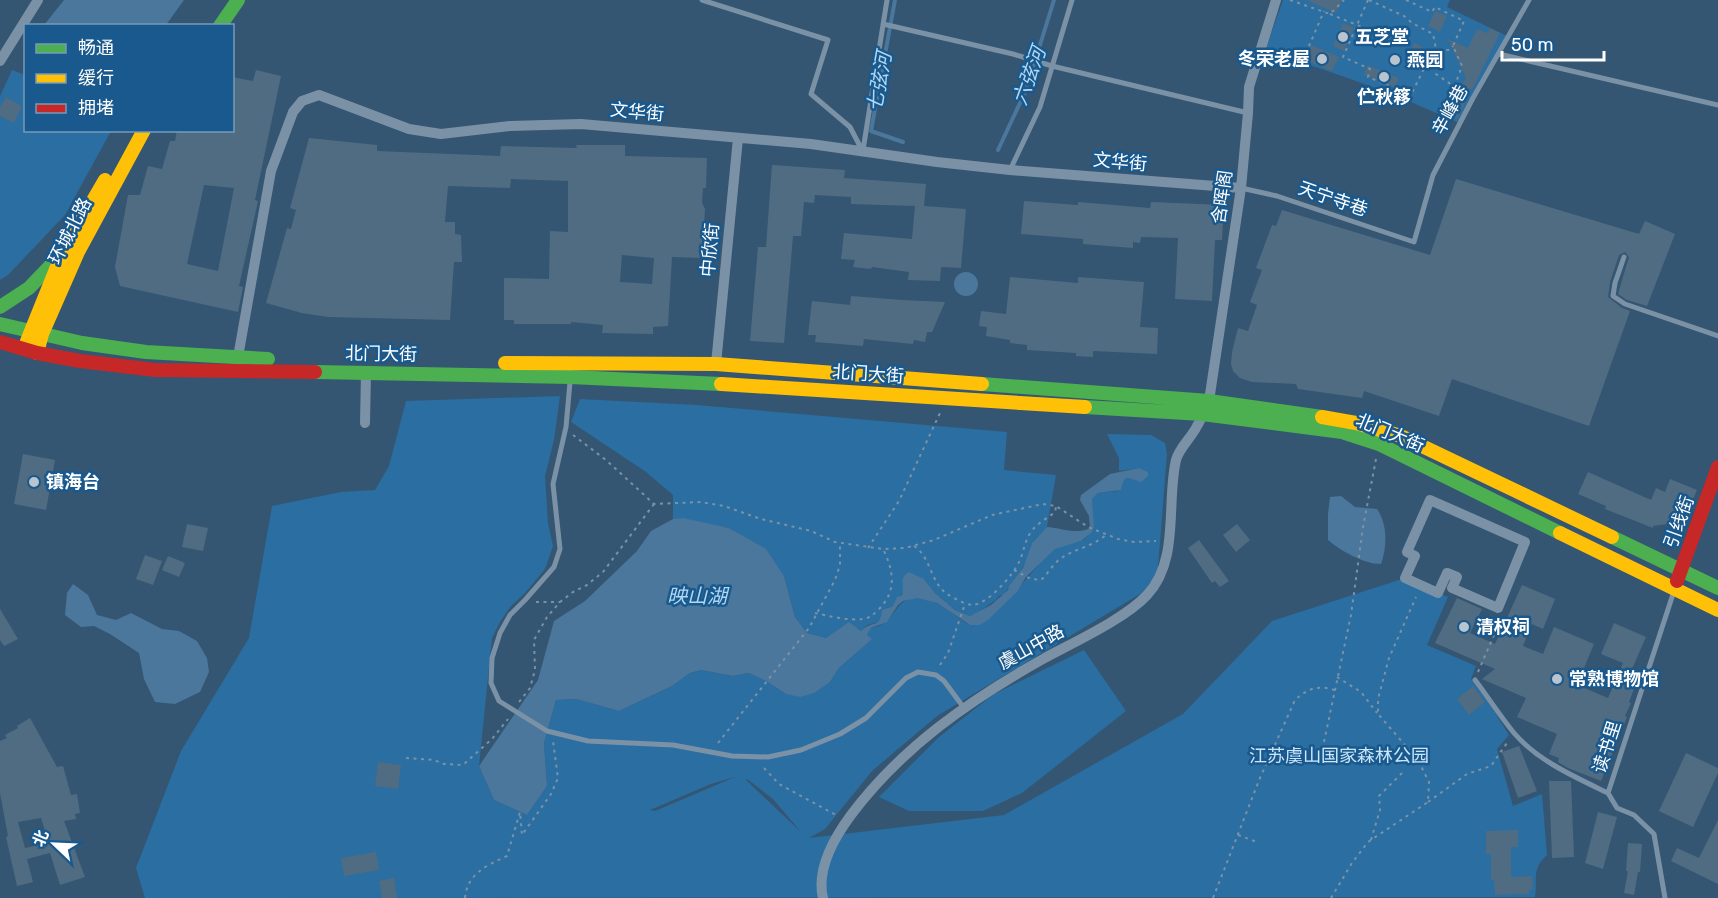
<svg xmlns="http://www.w3.org/2000/svg" width="1718" height="898" viewBox="0 0 1718 898" font-family="Rubik,'Noto Sans SC',sans-serif">
<rect width="100%" height="100%" fill="#345672"/>
<!-- green -->
<path fill="#2a6ea2" fill-rule="evenodd" d="M1283,0H1450L1447,7L1509,37L1459,123C1396,94 1331,71 1265,51Z
M12,70L25,75L26,130L111,131L65,215L8,275L0,280V96Z
M560,396L554,440L545,476L548,523L553,546L545,569L525,593L511,606L500,622L492,638L479,766L494,800L527,815L547,786L544,743L556,700L576,699L619,711L672,686L690,673L701,670L733,676L748,673L766,681L786,694L830,682L839,668L871,639L867,635L871,628C901,624 892,588 930,600C944,605 956,618 970,625C990,628 1022,583 1035,569C1043,560 1051,549 1063,545C1071,543 1083,543 1088,535C1096,523 1091,512 1092,499L1098,493L1118,491L1124,478L1128,477L1135,480L1139,468L1119,471V458L1107,434L1151,435L1165,443L1167,454L1158,567C1154,579 1149,586 1140,594L937,716L872,771L825,829L809,838L1004,815L1183,714L1272,621L1405,578L1448,597L1427,645L1476,666L1471,679L1491,706L1509,735L1497,749L1513,806L1542,794L1547,855C1531,869 1538,878 1535,897L145,898L136,868L181,751L249,638L272,506L341,492L375,490L389,466L406,401ZM735,777L655,811L650,810L711,784ZM747,779L773,799L801,832L746,780Z
M580,399L697,405L1007,432L1004,470L1056,475L1047,527L1032,543L1026,561L1020,573L1004,594L999,596L996,600L974,615L970,616L955,610L935,593L924,579L903,592L893,606L887,608L879,622L867,625L861,631L849,623L826,638L807,633L795,617L784,576L747,539L729,528L673,519V495L646,472L571,422Z
M1084,650L1126,711L1022,793L983,811H909L879,797L939,737L994,694Z"/>
<!-- water -->
<path fill="#4a779b" d="M64,0H184L166,25H44Z
M954 284a12 12 0 1 1 24 0a12 12 0 1 1-24 0Z
M1139,468L1148,472V476L1141,482C1126,478 1125,473 1121,490L1098,493L1092,499L1094,527L1092,532L1081,541L1055,549L1026,577L1017,592L988,620L980,625H970L937,603L918,598L903,601L898,605L887,622L871,628L867,635L872,639L839,668L830,682L814,693L800,697L786,694L766,681L748,673L733,676L701,670L690,673L672,686L619,711L576,699L556,700L544,743L547,786L527,815L494,800L479,766L538,680L554,621L585,601L637,551L651,531L673,519L683,518L729,528L766,549L784,576L795,617L807,633L826,638L849,622L861,631C873,619 880,630 882,610L893,606L897,597L902,595C905,585 898,578 909,572L924,579L935,593L955,610L970,616L991,605L1008,590L1009,586L1023,568L1032,543L1047,527C1061,528 1076,535 1090,528L1089,516L1080,500L1081,495L1110,474Z
M1341,496L1355,507L1377,509C1388,525 1387,547 1381,564C1364,564 1341,551 1328,540V514L1330,497Z
M73,584L88,595L97,615L116,620L131,613L162,629L179,631L197,641L207,658L209,672L200,692L175,704L155,702L144,679L139,653L110,634L94,626L81,627L65,615L67,593Z"/>
<g fill="none" stroke-linecap="round" stroke-linejoin="round">
<!-- stream -->
<path stroke="#4a779b" stroke-width="4" d="M895,0L871,131L903,142
M998,150L1026,90L1054,0"/>
</g>
<!-- building -->
<path fill="#506c82" fill-rule="evenodd" d="M1306,0H1342L1336,13Z
M1435,11L1447,16L1440,32L1428,26Z
M1343,23L1354,28L1344,51L1333,46Z
M1490,28L1500,33L1472,90L1462,85L1466,78L1448,39L1468,48L1477,29L1487,33Z
M1414,43L1431,51L1424,67L1407,60Z
M1311,45L1339,57L1332,71L1305,60Z
M1367,65L1399,78L1395,87L1364,75Z
M256,70L281,76L255,200L258,201L239,286L243,287L238,312L120,286L115,267L128,195H140L148,166L162,169L170,141H175L177,130H232V77L253,81ZM204,185L234,188L218,271L187,264Z
M6,97L22,106L14,123L0,116V108Z
M1450,98L1465,103L1457,119L1443,112Z
M309,138L377,145V151L500,156L501,146L577,148L576,145H625V156L707,158L706,188H703L702,203L705,209L702,258L672,257L668,326L653,327V334L602,333L603,325L571,322V324H514V320H504V278L549,279L550,231L568,232V181L511,179L510,188L448,186L445,222H455V234L461,235L462,262H454L450,320L328,317L302,313L266,303L287,228L291,229L296,210L290,208ZM622,255L654,258L652,284L620,282Z
M772,165L845,170L844,178L926,184L924,206L966,209L961,268L941,267L940,281L908,280L909,272L872,267L871,269L853,267L855,260L841,259L844,233L912,239L915,206L851,204V197L815,195L814,203L804,202L801,236H793L784,343L750,341L758,247H766Z
M1456,179L1639,234L1645,221L1675,234L1647,306L1627,300L1618,294L1629,257L1625,252L1619,255L1610,282L1608,297L1622,308L1630,311L1589,426L1452,379L1439,416L1364,391L1362,398L1298,389L1296,384L1252,382L1240,378L1233,371L1231,364L1232,352L1238,328L1248,331L1257,305L1250,302L1262,270L1256,268L1272,225L1276,226L1282,210L1430,255Z
M1024,201L1078,205V202L1150,208L1151,202L1224,205L1222,240H1215L1212,301L1175,299L1178,238L1141,237L1140,243L1133,242V248L1083,244V239L1021,234Z
M1010,277L1078,283V277L1144,282L1140,327L1158,328L1157,354L1093,351V357L1076,356V353L1027,350V345L1010,343V340L986,336L987,327L979,326L981,311L1006,314Z
M851,296L902,300L945,302L932,332H927L925,342L914,340L913,344L864,339L863,346L815,342L816,335H808L812,301L850,305Z
M23,454L55,460L46,510L14,504Z
M1588,472L1651,500L1656,488L1665,492L1670,479L1697,490L1689,509L1685,507L1681,516L1667,524L1653,526V528L1605,509L1606,506L1578,494Z
M187,524L208,528L203,551L182,547Z
M1237,524L1250,540L1236,552L1223,535Z
M1199,540L1229,581L1220,587L1215,581L1212,583L1188,548Z
M145,555L162,561L153,585L136,579Z
M168,556L185,563L179,577L162,570Z
M1522,585L1555,599L1543,629L1532,624L1523,646L1543,654L1554,627L1594,644L1577,685L1608,698L1623,663L1601,654L1614,623L1646,637L1625,685L1634,689L1629,702L1631,703L1625,716L1627,717L1601,781L1568,768L1558,762L1559,758L1549,754L1557,734L1517,717L1526,698L1482,679L1495,669L1435,643L1457,598L1482,609L1470,633L1495,644Z
M0,609L18,639L4,646L0,640Z
M1473,686L1485,702L1469,715L1457,699Z
M30,718L57,767L63,766L71,795L77,794L80,813L75,814L76,819L64,821L85,877L60,885L50,853L27,859L33,882L17,886L6,837L8,836L0,793V741L7,738L5,735L18,728L17,726ZM41,818L49,843L25,848L18,822Z
M1519,746L1537,791L1518,798L1502,752Z
M1686,753L1718,768V773L1693,827L1659,811Z
M378,762L401,765L398,789L375,786Z
M1549,781H1571L1574,857L1552,858Z
M1598,812L1617,817L1603,869L1585,863Z
M1718,820V884L1671,861L1677,848L1699,858Z
M1518,830V847H1511V877L1532,876L1533,889L1529,890V894L1495,895L1494,880H1491V854H1486V831Z
M1628,843L1642,844L1640,872H1638L1634,895L1624,893L1628,871H1626Z
M376,852L379,870L344,876L341,858Z
M394,878L397,898H382L379,881Z"/>
<g fill="none" stroke-linecap="round" stroke-linejoin="round">
<!-- path -->
<path stroke="#7b92a6" stroke-width="2" stroke-dasharray="3 4.5" stroke-linecap="butt" d="M1290,0L1330,14L1344,0
M1368,0L1343,57L1370,69L1368,77L1411,95L1433,50H1450L1453,46
M1369,0L1404,16L1412,23L1433,34L1436,49V74L1465,94
M1406,0L1432,12L1435,7L1464,21L1453,46L1462,66L1454,88
M1330,14L1374,32L1381,26
M1303,60L1324,11
M573,435L606,460L654,504L701,502L724,506L761,519L811,531L835,542L883,549L905,548L934,540L992,515L1043,504L1056,506L1088,527L1118,539L1134,542L1156,541
M914,546C931,557 930,582 947,594C954,598 965,605 973,605C989,603 1013,575 1019,562C1024,552 1024,542 1031,532C1038,522 1047,519 1055,512L1056,507
M868,548L899,501L940,413
M1014,570L1031,579L1041,580C1048,574 1052,565 1060,559C1075,548 1091,548 1107,534
M536,602H560
M815,613C828,616 850,621 863,619C870,618 873,615 878,610C897,592 894,571 883,549
M940,665L948,653L965,604
M1478,672L1501,619
M1337,677L1361,692L1377,713
M519,702L530,688L535,670L534,640L547,617L560,602L573,592L587,585L603,572L654,504
M1324,742L1351,615L1363,527L1376,459
M718,743L809,628L835,580L840,565V543
M406,758L434,760L444,764L463,765L492,739L508,719
M764,768L779,784L836,815
M1428,802L1467,774L1491,766L1509,740
M1238,835L1257,842
M1371,840L1380,810L1379,796L1402,773
M465,898C467,874 487,865 507,856L520,812L522,835L551,794L558,778L553,741
M1213,898L1260,778L1295,700C1308,688 1318,685 1335,690
M1331,898L1352,863L1368,842L1428,802L1429,782L1418,760L1378,714V699L1389,658L1416,597"/>
<!-- lane -->
<path stroke="#7b92a6" stroke-width="5" d="M702,0L828,40L811,94L850,127L862,150
M883,24L1013,54L1052,66L1248,113
M1499,54L1718,105
M863,150L887,0
M1010,170L1040,107L1072,0
M1241,188L1277,196L1414,242L1433,175L1473,98L1529,0
M1624,257L1615,283L1613,296L1625,304L1718,336
M570,382L566,427L553,484L560,549L554,567L525,600L510,615L500,633L492,658L491,683L499,701L547,731L588,741L673,745L732,756L768,757L801,750L840,734L866,718L906,678L918,672L936,675L944,681L964,708
M1475,680C1488,697 1500,716 1514,733C1538,761 1575,777 1608,793
M1665,898L1654,834L1634,815L1617,808L1608,793L1674,591"/>
<!-- street -->
<path stroke="#7b92a6" stroke-width="10" d="M0,61L38,0
M238,357L271,171L293,112L302,101L319,95L409,129L441,134L510,126L581,124L811,144L937,162L1010,170L1241,188
M716,364L738,138
M365,423L366,372
M1430,500L1525,542L1498,608L1452,588L1457,577L1447,573L1438,593L1405,578L1415,556L1407,552Z
M823,898C816,869 834,838 851,815C902,747 970,700 1043,659C1072,643 1125,619 1147,595C1180,560 1166,503 1176,460C1179,448 1192,437 1197,426C1202,418 1205,409 1209,401L1241,188L1248,113L1249,87L1276,0"/>
<!-- fast -->
<path stroke="#4caf50" stroke-width="14" d="M220,26L238,0
M0,307L29,288L53,263
M0,324L82,343L146,352L268,359
M315,372L570,377L721,384
M982,384L1209,401L1322,417
M1085,407L1202,414L1342,432L1379,444L1560,533
M1612,537L1718,588"/>
<!-- slow -->
<path stroke="#ffc107" stroke-width="14" d="M27,341L63,252L105,180
M37,353L42,334L78,252L144,130
M505,363L716,364L982,384
M721,384L1085,407
M1322,417L1356,423L1401,436L1612,537
M1560,533L1718,610"/>
<!-- jam -->
<path stroke="#c62828" stroke-width="14" d="M0,342L37,353L80,361L155,370L315,372
M1677,581L1718,467"/>
</g>
<!-- markers -->
<g fill="#b8c4ce" stroke="#19598d" stroke-width="2">
<circle cx="1343" cy="37" r="6"/>
<circle cx="1322" cy="59" r="6"/>
<circle cx="1395" cy="60" r="6"/>
<circle cx="1384" cy="77" r="6"/>
<circle cx="34" cy="482" r="6"/>
<circle cx="1464" cy="627" r="6"/>
<circle cx="1557" cy="679" r="6"/>
</g>
<g text-anchor="middle" dominant-baseline="central" stroke-width="5" stroke-linejoin="round" paint-order="stroke">
<!-- poi labels -->
<g font-size="18" font-weight="bold" fill="#fff" stroke="#19598d" text-anchor="start">
<text x="1355" y="37">五芝堂</text>
<text x="1310" y="59" text-anchor="end">冬荣老屋</text>
<text x="1407" y="60">燕园</text>
<text x="1384" y="97" text-anchor="middle">伫秋簃</text>
<text x="46" y="482">镇海台</text>
<text x="1476" y="627">清权祠</text>
<text x="1569" y="679">常熟博物馆</text>
</g>
<!-- street labels -->
<g font-size="18" fill="#fff" stroke="#19598d">
<text transform="translate(1450 110) rotate(-61)">辛峰巷</text>
<text transform="translate(637 112) rotate(5)">文华街</text>
<text transform="translate(1120 162) rotate(5)">文华街</text>
<text transform="translate(1222 197) rotate(-82)">含晖阁</text>
<text transform="translate(1333 199) rotate(19)">天宁寺巷</text>
<text transform="translate(70 231) rotate(-63)">环城北路</text>
<text transform="translate(710 250) rotate(-85)">中欣街</text>
<text transform="translate(381 354) rotate(1)">北门大街</text>
<text transform="translate(868 374) rotate(4)">北门大街</text>
<text transform="translate(1390 433) rotate(23)">北门大街</text>
<text transform="translate(1679 522) rotate(-70)">引线街</text>
<text transform="translate(1031 647) rotate(-29)">虞山中路</text>
<text transform="translate(1607 747) rotate(-72)">读书里</text>
</g>
<!-- park labels -->
<g font-size="18" fill="#cae6fa" stroke="#19598d">
<text x="1339" y="756">江苏虞山国家森林公园</text>
</g>
<!-- water labels -->
<g font-size="20" font-style="italic" fill="#b0d8f5" stroke="#19598d">
<text transform="translate(1029 76) rotate(-70)">六弦河</text>
<text transform="translate(879 82) rotate(-80)">七弦河</text>
<text x="697" y="596">映山湖</text>
</g>
</g>
<!-- legend -->
<rect x="24" y="24" width="210" height="108" fill="#19598d" stroke="#759bbb" stroke-width="1.5"/>
<rect x="36" y="44" width="30" height="9" fill="#4caf50" stroke="#759bbb" stroke-width="1.5"/>
<text x="78" y="54" font-size="18" fill="#ffffff">畅通</text>
<rect x="36" y="74" width="30" height="9" fill="#ffc107" stroke="#759bbb" stroke-width="1.5"/>
<text x="78" y="84" font-size="18" fill="#ffffff">缓行</text>
<rect x="36" y="104" width="30" height="9" fill="#c62828" stroke="#759bbb" stroke-width="1.5"/>
<text x="78" y="114" font-size="18" fill="#ffffff">拥堵</text>
<!-- north arrow -->
<g transform="translate(54 844) rotate(293)" stroke="#19598d" stroke-width="4.5" paint-order="stroke">
<path d="M0-4.5L10 22L0 15L-10 22Z" fill="#ffffff"/>
<text y="-9" font-size="16" font-weight="bold" text-anchor="middle" fill="#ffffff">北</text>
</g>
<!-- scale -->
<path d="M1502 51v9h102v-9" fill="none" stroke="#ffffff" stroke-width="3"/>
<text x="1511" y="51" font-size="18" fill="#ffffff" stroke="#19598d" stroke-width="4.5" paint-order="stroke">50 m</text>
</svg>
